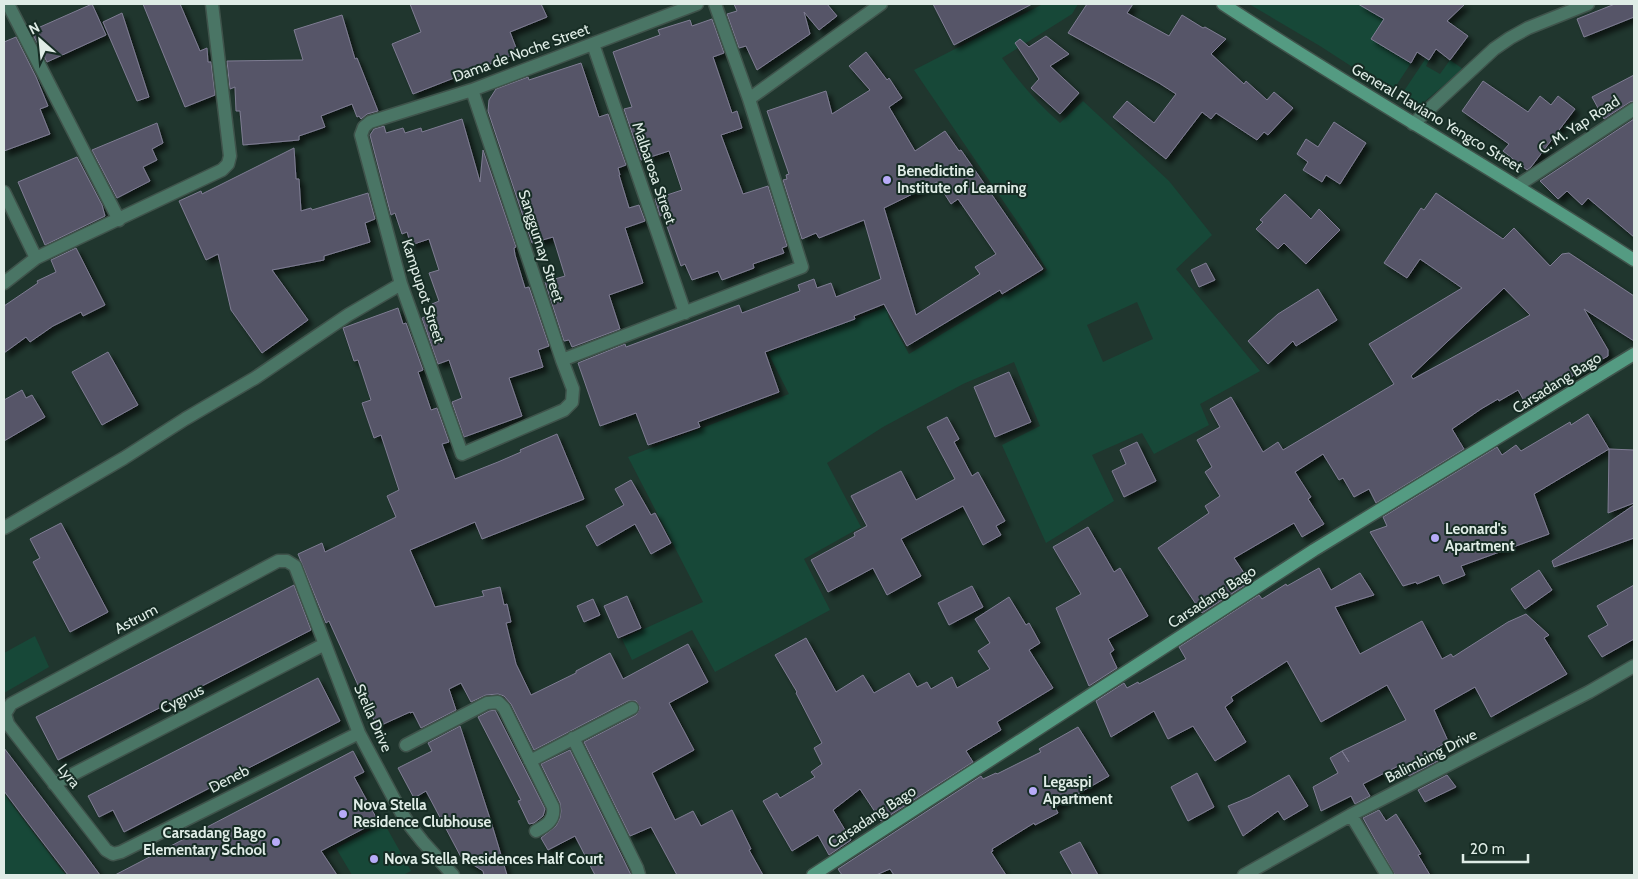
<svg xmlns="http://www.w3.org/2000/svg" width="1638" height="879" viewBox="0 0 1638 879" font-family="Cabin,sans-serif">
<defs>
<filter id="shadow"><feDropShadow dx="4.5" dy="4.5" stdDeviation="2.5" flood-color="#0009"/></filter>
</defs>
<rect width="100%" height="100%" fill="#20362e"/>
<!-- green -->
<path fill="#174838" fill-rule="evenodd" d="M1043,4H1078L1072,14L1002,58C1019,82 1038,104 1060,123L1083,101L1169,181L1212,235L1176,269L1260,371L1200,404L1209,425L1154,454L1142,433L1092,455L1114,501L1046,543L1002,445L1040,426L1014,362L963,384L883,427L827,463L861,527L804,559L830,610L715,672L692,630L632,660L622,639L703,602L628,457L789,394L768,353L886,307L889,318L909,354L1047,270L1025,233L914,70ZM1137,302L1153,339L1103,362L1087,325Z
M1249,4H1363L1362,6L1384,19L1372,39L1411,63L1394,89L1391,87L1388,90L1320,46Z
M1426,58L1429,60L1426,66L1440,74L1450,60L1463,69L1417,108L1400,97Z
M35,636L49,667L4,693V653Z
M4,794L60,868L66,875H4Z
M384,823L411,871L403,875H352L336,848Z"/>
<!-- building -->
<path fill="#565468" stroke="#7f7d93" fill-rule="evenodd" filter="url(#shadow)" d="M92,4L106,35L47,62L31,31Z
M143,4H180L200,51L207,48L208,62H211L215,95L185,107Z
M410,4H541L547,17L510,32L518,53L413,94L392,44L421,32Z
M734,4H827L837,16L819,30L804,12L810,34L757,70L746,46L739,48L727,14L737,11Z
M933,4H1032L954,45Z
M1087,4H1133L1127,13L1169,36L1182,15L1203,28L1205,27L1226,39L1211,54L1244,84L1246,81L1267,100L1274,92L1293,108L1268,135L1264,132L1257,140L1216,113L1211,119L1202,112L1166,159L1113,117L1127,101L1154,123L1176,94L1159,83L1068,33Z
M1358,4H1465L1447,21L1468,36L1450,60L1436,49L1429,60L1417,52L1411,63L1371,39L1384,19Z
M1615,4H1634V17L1584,37L1577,19Z
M122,13L149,97L137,101L103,22Z
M342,15L355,59L357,58L378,111L367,114L361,119L359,116L357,117L352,104L321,116L325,127L299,136V140L243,145L240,111H236L235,87L230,89L227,61L303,60L294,30Z
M712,19L724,53L713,57L732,113L737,111L742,128L721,135L743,194L768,186L787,246L782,248L784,253L753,264L754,268L722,280L718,271L692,280L685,264L681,266L663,215L660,216L655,199L682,190L669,151L641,160L624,109L632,107L613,52L660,35L658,30L690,20L692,26Z
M1046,36L1069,54L1050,66L1079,93L1060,114L1031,88L1039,79L1015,43L1020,39L1029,47Z
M16,37L36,77L48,106L40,109L50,134L4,151V42Z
M866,52L887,80L889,78L902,98L889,107L915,151L945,131L959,151L961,150L1043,269L1002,294L1000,290L907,346L884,304L854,316L855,319L765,352L779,392L698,422L700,427L648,445L636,413L600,426L578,363L625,344L626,347L739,305L742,313L800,291L798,285L814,279L817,288L831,283L836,297L881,279L864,220L819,238L816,233L802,239L783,180L787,179L786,175L789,174L767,111L826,91L832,114L870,90L849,66ZM937,182L951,204L958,199L996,254L975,267L980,274L916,315L884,208Z
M581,63L599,117L608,114L626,165L618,168L620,175H619L629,208L639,205L645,221L625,228L643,283L609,295L620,329L572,347L569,340L564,341L545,282L565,276L553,237L532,243L488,111L489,100L496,89L528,77L529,80Z
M1634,75V101L1630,102L1604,119L1592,97Z
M1483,81L1528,112L1540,96L1551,105L1558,96L1575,109L1531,167L1527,170L1503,151L1509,144L1462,111Z
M462,119L480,182L483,150L516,247L514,248L515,255L525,288L529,287L549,346L538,350L543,367L509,378L522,416L464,437L452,402L462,398L449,360L438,364L422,318L435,313L432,304L439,301L429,273L439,270L429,239L411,245L407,232L402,234L395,213L391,215L370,135L374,129L384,126L386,133L403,128L405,133L421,128L422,132Z
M1634,119V237L1588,198L1582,205L1567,191L1558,199L1540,181Z
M1334,122L1366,143L1340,184L1326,175L1322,182L1303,170L1308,162L1297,154L1306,139L1318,147Z
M157,123L163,143L152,149L157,160L143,167L150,181L117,198L92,150Z
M294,148L296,179H299L301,211L311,208L312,210L368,193L375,219L365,223L370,242L324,256V260L272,270L308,320L262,353L231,310L218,254L206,260L179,201L201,191L202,194Z
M77,157L102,205L105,216L45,245L18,182Z
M1436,193L1503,239L1514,228L1550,266L1562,254L1569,253L1634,296V341L1584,309L1608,350V356L1544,392L1546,396L1527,406L1518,390L1499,401L1498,399L1481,409L1452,429L1464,449L1376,503L1369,489L1354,497L1343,478L1339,480L1323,454L1295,472L1311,497L1308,499L1324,524L1302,537L1294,523L1234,558L1250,582L1202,613L1158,548L1209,513L1205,506L1220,496L1205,472L1212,467L1197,440L1220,427L1210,409L1231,397L1263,452L1278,442L1283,450L1394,384L1369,344L1462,288L1420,259L1407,278L1384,263L1421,208L1424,210ZM1504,288L1530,315L1413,379L1411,376Z
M1285,194L1311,219L1319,209L1340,230L1306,264L1284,243L1278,249L1256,229L1263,222L1260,220Z
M76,248L105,305L83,316L81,312L53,326L30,342L26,337L4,353V306L38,283L37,281L56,272L51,260Z
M1206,263L1215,280L1199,287L1191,270Z
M1318,289L1337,320L1296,346L1293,341L1268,364L1248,341L1278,314Z
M398,308L403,324L406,323L423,370L418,372L431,410L437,408L449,442L442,444L455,479L498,462L521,452L520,450L557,434L584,499L482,539L475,522L410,550L435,607L484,596L482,591L500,587L504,605L507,604L511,622L506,623L516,664L531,695L576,673V671L610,653L623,679L688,644L708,682L669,703L694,750L652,773L675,820L693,811L701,826L732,810L751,849L749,850L763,875H677L651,827L630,836L584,742L636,715L640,708L636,701H628L534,750L511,704L504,696L498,694L486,695L471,702L461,683L449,689L456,710L421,728L413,712L410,713V712L377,727L329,621L326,623L298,554L322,543L325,552L396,517L387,496L399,490L381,435L374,438L362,403L371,400L358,360L354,361L343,328Z
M108,352L138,405L102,425L72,372Z
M1009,372L1031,422L995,437L974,387Z
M22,390L26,398L32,395L45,417L4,441V400Z
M1588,414L1609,449L1534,494L1549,534L1461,566L1465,575L1443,584L1439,575L1417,584L1416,582L1403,586L1370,532L1387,526L1383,517L1497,447L1502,455L1516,445L1521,451L1570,422L1571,425Z
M947,417L959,439L954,442L972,476L978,472L1005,521L996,526L1001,535L983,545L963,506L901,539L921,576L887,595L873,568L828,592L811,560L855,536L854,533L867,526L851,496L901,471L916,500L955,479L927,427Z
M1137,442L1156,481L1124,497L1112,471L1126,464L1120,450Z
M1609,449L1634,450V503L1608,513Z
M631,480L651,515L655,513L671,543L651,554L635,524L597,546L586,526L624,505L615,489Z
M1634,505V538L1554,567L1552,561Z
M61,523L108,612L70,632L33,562L40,558L30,539Z
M1088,527L1114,572L1120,568L1148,616L1108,639L1114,650L1110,653L1117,668L1089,686L1056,608L1081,594L1053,547Z
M1319,568L1331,590L1360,573L1374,595L1335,607L1360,654L1422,621L1442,659L1451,654L1453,657L1508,622L1526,614L1549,635L1544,638L1567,674L1491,717L1475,687L1434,710L1448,741L1431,752L1438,761L1409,776L1402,764L1363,784L1370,796L1355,804L1351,796L1321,811L1313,787L1338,773L1330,758L1342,751L1349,762L1342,751L1406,720L1387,685L1321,722L1287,661L1231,697L1233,701L1225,707L1246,742L1215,761L1193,726L1168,739L1154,711L1111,737L1096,701L1124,683L1127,688L1138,682L1139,684L1186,659L1179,647L1259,595L1262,599L1286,584L1287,586Z
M1539,570L1552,590L1525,609L1511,589Z
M294,585L311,630L58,760L36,717Z
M1634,585V639L1602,657L1588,636L1608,625L1597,606Z
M972,586L983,607L949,625L938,603Z
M627,596L641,628L618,638L604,606Z
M1009,597L1026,625L1029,623L1040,643L1029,650L1053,688L997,722L1001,730L966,751L973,762L881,821L860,789L833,810L851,840L829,855L818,835L792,851L763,801L777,793L780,798L815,777L811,772L822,764L814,748L822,743L796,693L797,692L775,655L806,638L836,692L863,675L874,693L909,673L917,687L927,682L931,689L952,677L957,688L990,669L978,651L990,643L975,619Z
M593,599L600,615L584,622L577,606Z
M318,678L340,721L124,832L113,810L99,817L88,796Z
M495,710L545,809L543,816L534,823L529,824L518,801L521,800L478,717L489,711Z
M460,726L492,825L507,875H484L483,871L461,857L426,791L414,798L398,768L432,751L428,743Z
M1078,727L1109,776L1055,807L1058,813L1035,825L1034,823L992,849L993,851L991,852L1006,875H894L890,869L876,875H842L838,869L981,776L983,779L996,773L997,774L1041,752L1039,749Z
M4,748L83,852L100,875H68L28,823L4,791Z
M570,750L629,871L631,875H595L575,836L548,850L541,838L556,826L560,818L561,811L560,803L541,764Z
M353,751L364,772L354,777L378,821L321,851L337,875H115Z
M1197,773L1214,807L1188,821L1171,787Z
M1289,775L1308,806L1284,820L1278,811L1243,836L1228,806L1250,797Z
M1447,775L1456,787L1425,802L1418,790Z
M1379,810L1386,821L1396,814L1421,854L1418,855L1430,875H1395L1363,818Z
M1080,842L1098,875H1073L1060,852Z"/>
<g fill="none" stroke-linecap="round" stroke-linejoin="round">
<defs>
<path id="street" d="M8,4L119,220
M593,44L685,313
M472,90L562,360L573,389L572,402L564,410L462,454L401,284L361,135L364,127L370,122L472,90L697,4
M749,99L881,4
M1413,124L1494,49L1510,38L1528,28L1588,4
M1517,186L1634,109
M4,192L36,258
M4,283L36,258L222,170L228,164L230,156L212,4
M562,360L802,267L749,99L715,4
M4,528L124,458L185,419L255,378L348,315L401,284
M359,733L121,852L113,854L106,850L8,724L5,714L11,704L278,561H287L295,566L359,733L401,812L411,827L423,842L453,875
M573,738L637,868L639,875
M406,745L487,703L498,702L504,708L553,807C555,820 547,825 536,831
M530,761L632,708
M54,784L325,644
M1351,815L1387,875
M1244,875L1351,815L1589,692L1634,666"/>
<path id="secondary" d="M1223,4C1358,93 1499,172 1634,260
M813,875L1314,550L1634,354"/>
</defs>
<!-- street casing -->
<use href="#street" stroke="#3f534b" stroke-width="15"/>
<!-- secondary casing -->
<use href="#secondary" stroke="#3f534b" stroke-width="15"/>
<!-- street -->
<use href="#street" stroke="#4a7565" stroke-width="12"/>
<!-- secondary -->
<use href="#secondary" stroke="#549b82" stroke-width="12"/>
</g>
<!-- markers -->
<g fill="#b7abf8" stroke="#162c24" stroke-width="2">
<circle cx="887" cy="180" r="5"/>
<circle cx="1435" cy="538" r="5"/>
<circle cx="1033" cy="791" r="5"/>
<circle cx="343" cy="814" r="5"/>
<circle cx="276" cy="842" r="5"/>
<circle cx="374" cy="859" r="5"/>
</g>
<g text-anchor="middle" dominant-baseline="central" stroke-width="4" stroke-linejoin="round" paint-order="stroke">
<!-- street labels -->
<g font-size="15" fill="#dfece6" stroke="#162c24">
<text transform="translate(521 53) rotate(-20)">Dama de Noche Street</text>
<text transform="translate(1437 118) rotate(31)">General Flaviano Yengco Street</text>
<text transform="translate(1579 125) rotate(-33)">C. M. Yap Road</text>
<text transform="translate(654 173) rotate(71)">Malbarosa Street</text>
<text transform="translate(541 246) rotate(72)">Sanggumay Street</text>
<text transform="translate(423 291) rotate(72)">Kampupot Street</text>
<text transform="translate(1557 383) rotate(-32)">Carsadang Bago</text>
<text transform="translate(1212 597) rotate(-33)">Carsadang Bago</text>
<text transform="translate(136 619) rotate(-28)">Astrum</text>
<text transform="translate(182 699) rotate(-27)">Cygnus</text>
<text transform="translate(373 718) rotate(66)">Stella Drive</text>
<text transform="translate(1431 756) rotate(-27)">Balimbing Drive</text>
<text transform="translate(69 776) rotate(52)">Lyra</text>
<text transform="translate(229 779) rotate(-27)">Deneb</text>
<text transform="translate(872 817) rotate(-33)">Carsadang Bago</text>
</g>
<!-- poi labels -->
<g font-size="15" font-weight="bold" fill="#dfece6" stroke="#162c24" text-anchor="start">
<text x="897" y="171">Benedictine<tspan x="897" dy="17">Institute of Learning</tspan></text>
<text x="1445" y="529">Leonard's<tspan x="1445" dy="17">Apartment</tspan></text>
<text x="1043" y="782">Legaspi<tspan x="1043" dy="17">Apartment</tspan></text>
<text x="353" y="805">Nova Stella<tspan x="353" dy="17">Residence Clubhouse</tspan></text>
<text x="266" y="833" text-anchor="end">Carsadang Bago<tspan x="266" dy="17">Elementary School</tspan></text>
<text x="384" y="859">Nova Stella Residences Half Court</text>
</g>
</g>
<!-- border -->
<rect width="1638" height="879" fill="none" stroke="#dfece6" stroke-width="10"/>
<!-- north arrow -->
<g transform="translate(40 40) rotate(333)" stroke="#162c24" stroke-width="4" paint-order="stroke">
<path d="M0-4L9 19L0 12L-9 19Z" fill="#dfece6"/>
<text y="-8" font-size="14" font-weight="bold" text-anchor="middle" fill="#dfece6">N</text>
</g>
<!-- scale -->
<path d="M1463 854v8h65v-8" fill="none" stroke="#dfece6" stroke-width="2.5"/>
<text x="1470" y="854" font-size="15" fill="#dfece6" stroke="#162c24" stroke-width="4" paint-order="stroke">20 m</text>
</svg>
